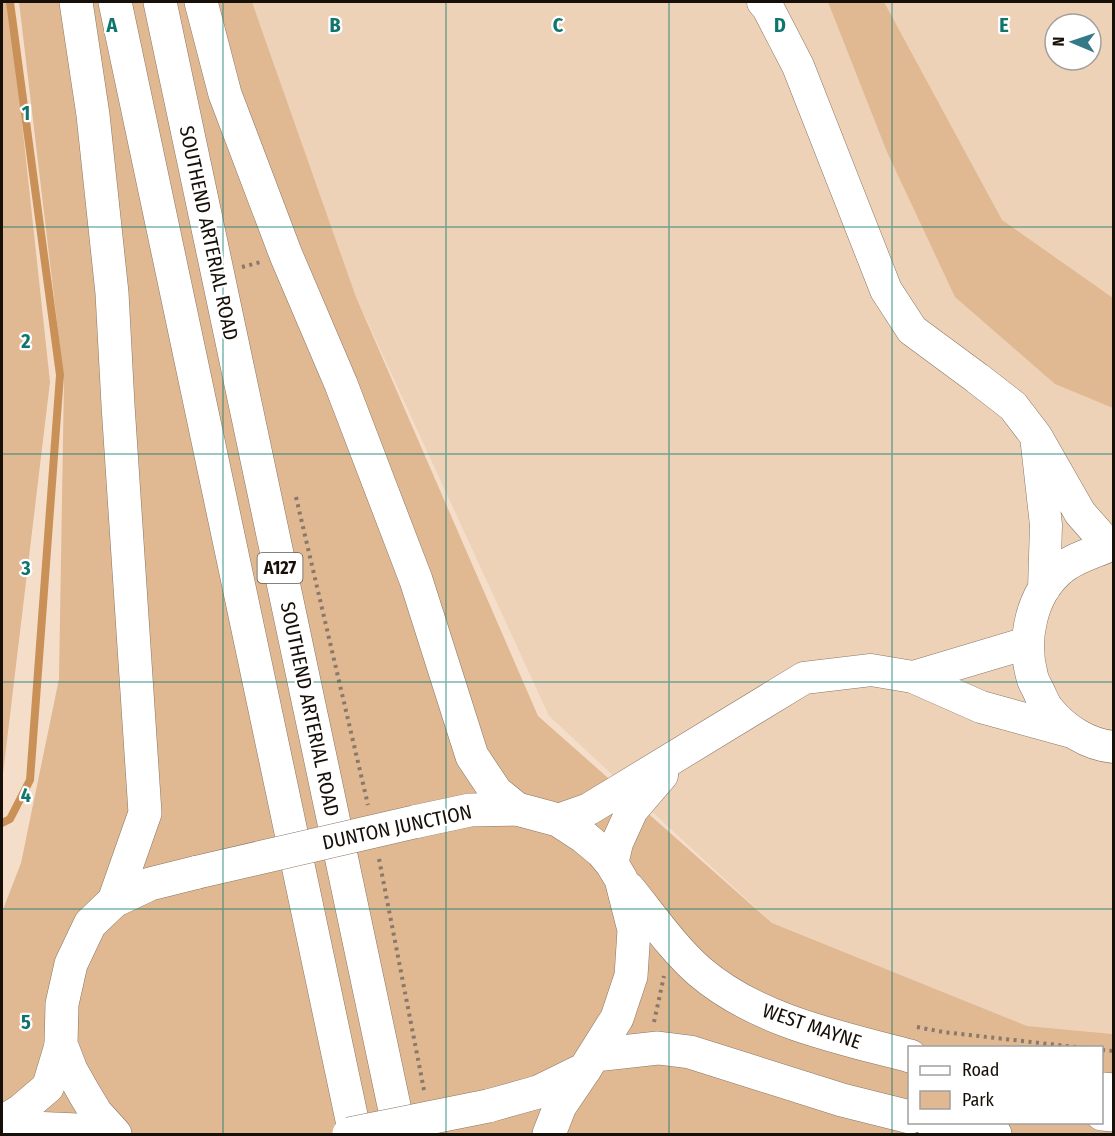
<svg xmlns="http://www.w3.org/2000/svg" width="1115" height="1136" viewBox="0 0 1115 1136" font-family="'Fira Sans Condensed',sans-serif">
<rect width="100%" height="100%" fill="#f4deca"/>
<!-- built -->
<path fill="#edd2b8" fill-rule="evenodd" d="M252,2H1113V1034L1027,1026L772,923L549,716L356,297ZM1055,24H1091V60H1055Z"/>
<!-- green -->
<path fill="#e0b891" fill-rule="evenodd" d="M2,2H9L50,382L2,782Z
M19,2H252L356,297L538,716L772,923L1027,1026L1113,1034V1134H2V912L21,863L59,679L64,381ZM910,1048H1102V1122H910Z
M828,2H884L1002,220L1113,298V408L1055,384L955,297L887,152Z"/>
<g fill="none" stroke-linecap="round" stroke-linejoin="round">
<!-- stream -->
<path stroke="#c99158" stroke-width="8" d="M2,823L10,819L30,780L60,375L10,2"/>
<defs>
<path id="minor" d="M763,2L768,8L798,66L886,290L912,330L977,378L1013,406L1036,436
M1114,546H1109C1093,553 1073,558 1060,570C1031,595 1022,640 1032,676C1033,682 1037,687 1039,692C1042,698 1044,704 1048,709C1064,729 1088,745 1114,747
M1044,589L1046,525L1036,436L1080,513L1109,546
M913,677L1027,643
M558,820L589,809L804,678L871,670L913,677L981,707L1072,732
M612,864L617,843L632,810L662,775
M2,1122L21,1110L48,1087L61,1044
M8,1134L43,1128L111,1131"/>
<path id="major" d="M414,822L470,810L517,809L558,820L584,837L602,852L612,864L621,879L634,930L631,976L617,1018L585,1069L538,1092L488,1106
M628,888C651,916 672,947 699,971C757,1021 838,1037 910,1056
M595,1055L658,1048L690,1052L842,1100L910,1117
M1102,1089L1114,1090
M1102,1114L1114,1115
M931,1122L956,1129L995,1134
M115,1134L96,1113L84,1093L71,1070L61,1044L62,1004L71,964L90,924L114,901L150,884L198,872"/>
<path id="highway" d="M76,2L93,115L112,293L118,405L145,813L114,901
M115,2L355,1134
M160,2L400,1134
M201,2L225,94L286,255L341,384L416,580L472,756L496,792L517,809
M549,1134L560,1106L585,1069"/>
</defs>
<!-- minor casing -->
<use href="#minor" stroke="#897664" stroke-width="33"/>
<!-- major casing -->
<use href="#major" stroke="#897664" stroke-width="34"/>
<!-- highway casing -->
<use href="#highway" stroke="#897664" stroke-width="34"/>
<!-- path -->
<path stroke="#88796c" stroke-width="4" stroke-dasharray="3 4.5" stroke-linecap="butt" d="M242,267L261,262
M296,497L368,805
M379,859L424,1090
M654,1022L664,976
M917,1027L943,1032L1084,1048
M1102,1050L1114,1051"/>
<!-- minor -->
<use href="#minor" stroke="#fff" stroke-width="32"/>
<!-- major -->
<use href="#major" stroke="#fff" stroke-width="33"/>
<!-- highway -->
<use href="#highway" stroke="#fff" stroke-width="33"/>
<defs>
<path id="major-bridge" d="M198,872L414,822
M349,1134L488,1106"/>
</defs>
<!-- major-bridge casing -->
<use href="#major-bridge" stroke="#897664" stroke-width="34" stroke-linecap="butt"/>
<!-- major-bridge -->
<use href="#major-bridge" stroke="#fff" stroke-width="33"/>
</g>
<!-- grid -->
<path fill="none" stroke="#0f766e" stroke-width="1.5" stroke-opacity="0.55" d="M223,2V1134M446,2V1134M669,2V1134M892,2V1134M2,227H1114M2,454H1114M2,682H1114M2,909H1114"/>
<g text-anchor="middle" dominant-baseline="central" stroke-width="4.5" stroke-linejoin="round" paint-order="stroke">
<!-- shield labels -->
<rect fill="#fff" stroke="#5d5853" stroke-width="1.5" x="257.5" y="553" width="45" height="30" rx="4.5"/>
<g font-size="18" font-weight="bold" fill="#171009">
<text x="280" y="568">A127</text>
</g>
<!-- street labels -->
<g font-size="20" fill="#171009" stroke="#fff">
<text transform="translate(209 233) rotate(78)">SOUTHEND ARTERIAL ROAD</text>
<text transform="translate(310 709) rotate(78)">SOUTHEND ARTERIAL ROAD</text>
<text transform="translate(397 827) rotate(-12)">DUNTON JUNCTION</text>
<text transform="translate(812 1026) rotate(19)">WEST MAYNE</text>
</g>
</g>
<g font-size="20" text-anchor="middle" font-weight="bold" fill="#0f766e" stroke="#fff" stroke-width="4.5" stroke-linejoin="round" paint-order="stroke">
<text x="112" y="32">A</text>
<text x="335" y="32">B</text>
<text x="558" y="32">C</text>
<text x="780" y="32">D</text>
<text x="1004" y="32">E</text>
<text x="26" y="120">1</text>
<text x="26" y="348">2</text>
<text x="26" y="575">3</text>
<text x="26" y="802">4</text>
<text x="26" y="1029">5</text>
</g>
<!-- border -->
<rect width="1115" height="1136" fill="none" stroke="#171009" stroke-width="6"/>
<!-- legend -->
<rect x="908" y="1046" width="195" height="78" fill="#ffffff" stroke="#a29f9d" stroke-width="1.5"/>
<rect x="920" y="1066" width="30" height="9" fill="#ffffff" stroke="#a29f9d" stroke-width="1.5"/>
<text x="962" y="1076" font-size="18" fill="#171009">Road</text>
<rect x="920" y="1091" width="30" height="18" fill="#e0b891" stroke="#a29f9d" stroke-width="1.5"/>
<text x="962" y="1106" font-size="18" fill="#171009">Park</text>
<!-- north arrow -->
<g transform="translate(1073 42) rotate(272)"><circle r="28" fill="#ffffff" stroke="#a29f9d" stroke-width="1.5"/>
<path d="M0-4.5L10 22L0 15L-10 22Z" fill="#357988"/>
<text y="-9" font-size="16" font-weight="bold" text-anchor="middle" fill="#171009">N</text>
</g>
</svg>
